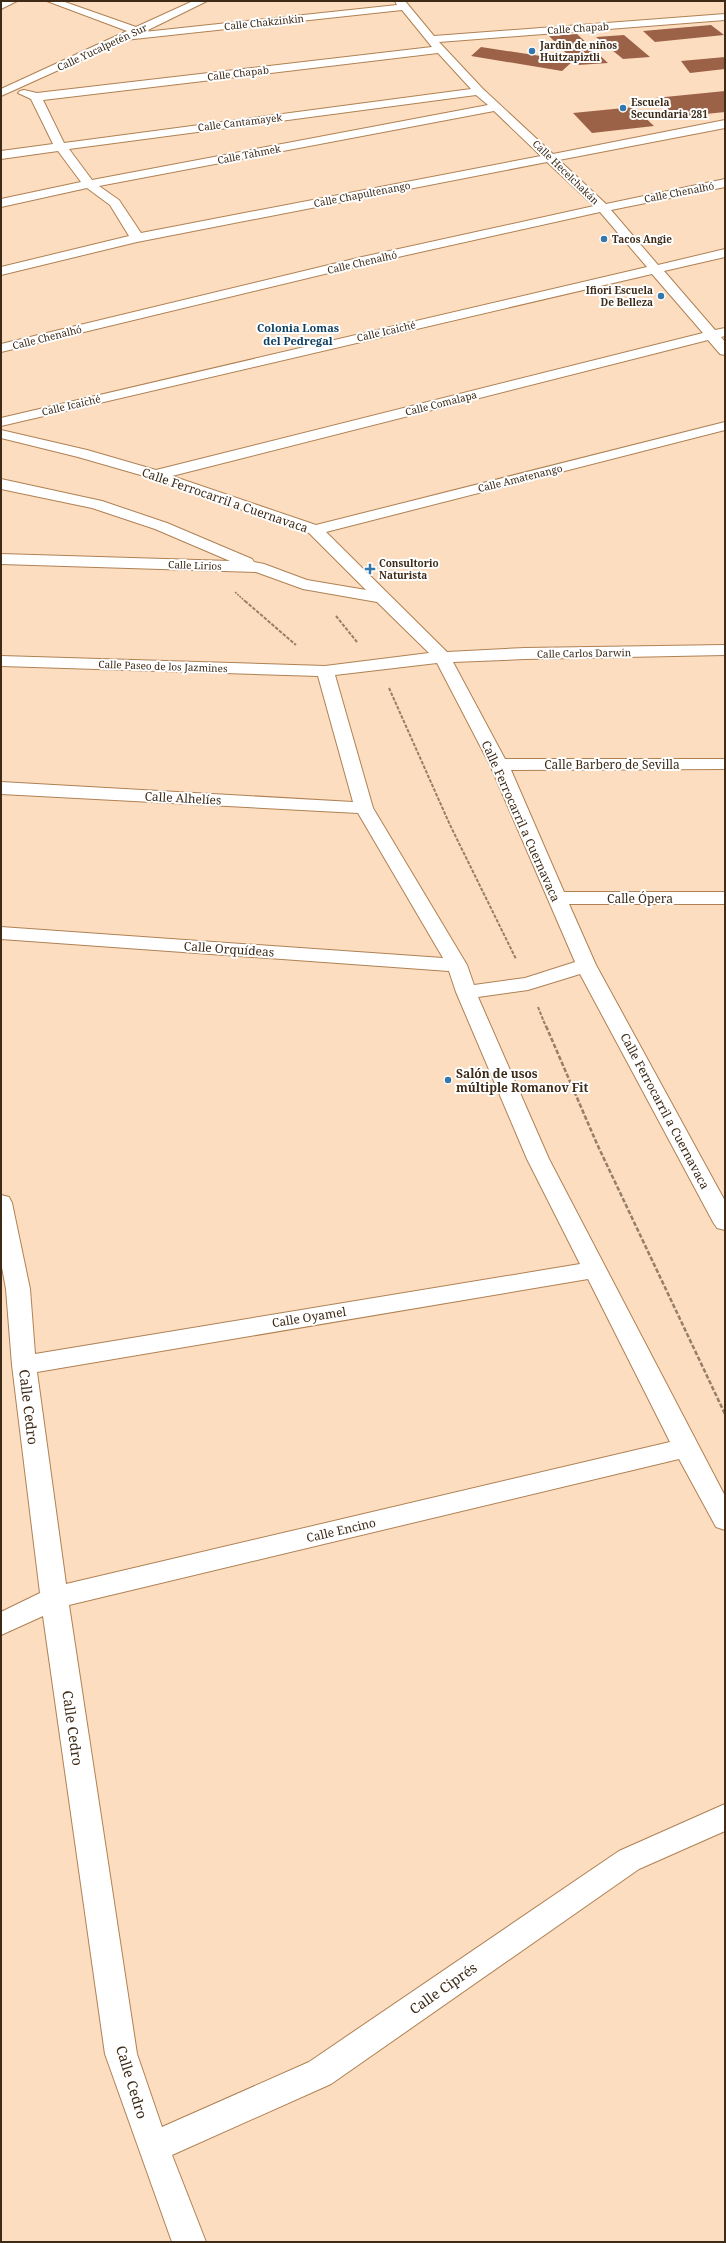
<svg xmlns="http://www.w3.org/2000/svg" width="726" height="2243" viewBox="0 0 726 2243" font-family="'Noto Serif',serif">
<rect width="100%" height="100%" fill="#fcddc0"/>
<!-- building -->
<path fill="#9c6247" d="M711,25L724,35L655,42L643,31Z
M577,34L608,63L578,65L549,36Z
M624,35L650,57L623,59L596,37Z
M481,47L573,61L562,71L471,56Z
M725,57V69L690,73L681,61Z
M725,91V112L677,117L655,98Z
M634,107L654,126L592,133L573,113Z"/>
<g fill="none" stroke-linecap="round" stroke-linejoin="round">
<defs>
<path id="street" d="M3,1H17L1,9V2Z
M47,1H62L136,27L193,1H207L144,32L397,5L395,1H405L434,36L725,14V20L439,42L483,89L553,154L725,120V128L559,160L606,204L725,179V187L611,210L658,265L725,249V257L664,271L715,330L725,328V336L721,337L725,342V355L720,354L708,340L172,476L316,525L725,422V430L326,532L447,652L525,648L725,645V655L525,659L453,662L505,759H725V769L511,770L564,892H725V904H569L596,965L725,1201V1230L717,1228L713,1222L580,974L528,990L478,997L549,1159L725,1496V1530L716,1527L679,1459L69,1605L137,2054L162,2127L309,2062L619,1851L725,1804V1831L639,1869L331,2084L172,2155L206,2242H172L105,2054L43,1616L1,1635V1612L40,1593L12,1365L6,1289L1,1262V1195L9,1197L12,1203L30,1289L35,1354L580,1264L527,1159L456,992L449,971L1,939V927L443,958L358,813L1,794V782L353,802L318,676L1,666V656L325,666L429,653L377,602L303,589L256,572L1,564V554L230,561L155,529L92,508L1,489V479L102,501L167,523L252,559L254,562L264,564L307,580L366,590L309,533L151,478L78,457L1,438V430L87,450L156,470L703,333L652,274L1,426V418L647,267L600,212L362,265L1,352V344L362,257L594,206L547,162L137,242L1,275V267L129,236L110,205L87,188L1,207V199L81,182L58,151L1,159V151L53,144L31,99L18,93L20,91L24,90L37,93L432,47L402,10L125,40L1,96V89L127,31ZM438,53L471,89L64,143L43,100ZM476,95L488,105L92,180L69,149ZM494,111L541,156L141,233L119,200L99,186ZM437,663L490,765L575,962L525,978L474,985L467,965L373,808L335,675ZM588,1279L670,1442L66,1584L37,1372Z"/>
</defs>
<!-- street casing -->
<use href="#street" stroke="#b08153" stroke-width="2"/>
<!-- path-far2 -->
<path stroke="#977e66" stroke-width="1.5" stroke-dasharray="2 1" stroke-linecap="butt" d="M235,592L246,602"/>
<!-- path-far1 -->
<path stroke="#977e66" stroke-width="2" stroke-dasharray="3.5 1.5" stroke-linecap="butt" d="M245,601L296,645
M336,616L357,642
M389,688L450,825L516,959
M538,1007L546,1027"/>
<!-- path -->
<path stroke="#977e66" stroke-width="2.5" stroke-dasharray="4.5 2" stroke-linecap="butt" d="M546,1026L597,1144L725,1414"/>
<!-- street -->
<use href="#street" fill="#fff" fill-rule="evenodd"/>
</g>
<!-- markers -->
<g fill="#3377ac" stroke="#fff" stroke-width="1.5">
<circle cx="532" cy="51" r="4"/>
<circle cx="623" cy="108" r="4"/>
<circle cx="604" cy="239" r="4"/>
<circle cx="661" cy="296" r="4"/>
<path d="M368 563h4v4h4v4h-4v4h-4v-4h-4v-4h4z"/>
<circle cx="448" cy="1080" r="4"/>
</g>
<g text-anchor="middle" dominant-baseline="central" stroke-width="4" stroke-linejoin="round" paint-order="stroke">
<!-- far-street labels -->
<g font-size="10" fill="#3d2a17" stroke="#fff">
<text transform="translate(264 22) rotate(-6)">Calle Chakzinkin</text>
<text transform="translate(578 28) rotate(-4)">Calle Chapab</text>
<text transform="translate(102 47) rotate(-25)">Calle Yucalpetén Sur</text>
<text transform="translate(238 73) rotate(-7)">Calle Chapab</text>
<text transform="translate(240 122) rotate(-7)">Calle Cantamayek</text>
<text transform="translate(249 154) rotate(-11)">Calle Tahmek</text>
<text transform="translate(566 172) rotate(44)">Calle Hecelchakán</text>
<text transform="translate(679 192) rotate(-11)">Calle Chenalhó</text>
<text transform="translate(362 194) rotate(-11)">Calle Chapultenango</text>
<text transform="translate(362 262) rotate(-13)">Calle Chenalhó</text>
<text transform="translate(386 331) rotate(-13)">Calle Icaiché</text>
<text transform="translate(47 337) rotate(-14)">Calle Chenalhó</text>
<text transform="translate(441 403) rotate(-14)">Calle Comalapa</text>
<text transform="translate(71 405) rotate(-13)">Calle Icaiché</text>
<text transform="translate(520 478) rotate(-14)">Calle Amatenango</text>
<text transform="translate(195 565) rotate(2)">Calle Lirios</text>
<text transform="translate(584 653) rotate(-1)">Calle Carlos Darwin</text>
<text transform="translate(163 666) rotate(2)">Calle Paseo de los Jazmines</text>
</g>
<!-- far-poi labels -->
<g font-size="10" font-weight="bold" fill="#3d2a17" stroke="#fff" text-anchor="start">
<text x="540" y="45">Jardin de niños<tspan x="540" dy="12">Huitzapiztli</tspan></text>
<text x="631" y="102">Escuela<tspan x="631" dy="12">Secundaria 281</tspan></text>
<text x="612" y="239">Tacos Angie</text>
<text x="653" y="290" text-anchor="end">Ifiori Escuela<tspan x="653" dy="12">De Belleza</tspan></text>
<text x="379" y="563">Consultorio<tspan x="379" dy="12">Naturista</tspan></text>
</g>
<!-- far-neighbourhood labels -->
<g font-size="11" font-weight="bold" fill="#0c3e61" stroke="#fff">
<text x="298" y="327">Colonia Lomas<tspan x="298" dy="13">del Pedregal</tspan></text>
</g>
<!-- street labels -->
<g font-size="12" fill="#3d2a17" stroke="#fff">
<text transform="translate(225 500) rotate(19)">Calle Ferrocarril a Cuernavaca</text>
<text x="612" y="764">Calle Barbero de Sevilla</text>
<text transform="translate(183 798) rotate(3)">Calle Alhelíes</text>
<text transform="translate(521 821) rotate(66)">Calle Ferrocarril a Cuernavaca</text>
<text x="640" y="898">Calle Ópera</text>
<text transform="translate(229 949) rotate(4)">Calle Orquídeas</text>
<text transform="translate(665 1111) rotate(62)">Calle Ferrocarril a Cuernavaca</text>
<text transform="translate(309 1317) rotate(-9)">Calle Oyamel</text>
<text transform="translate(341 1530) rotate(-13)">Calle Encino</text>
</g>
<!-- poi labels -->
<g font-size="12" font-weight="bold" fill="#3d2a17" stroke="#fff" text-anchor="start">
<text x="456" y="1073">Salón de usos<tspan x="456" dy="14">múltiple Romanov Fit</tspan></text>
</g>
<!-- near-street labels -->
<g font-size="14" fill="#3d2a17" stroke="#fff">
<text transform="translate(29 1407) rotate(83)">Calle Cedro</text>
<text transform="translate(73 1728) rotate(82)">Calle Cedro</text>
<text transform="translate(443 1988) rotate(-35)">Calle Ciprés</text>
<text transform="translate(132 2082) rotate(73)">Calle Cedro</text>
</g>
</g>
<!-- border -->
<rect width="726" height="2243" fill="none" stroke="#3d2a17" stroke-width="4"/>
</svg>
